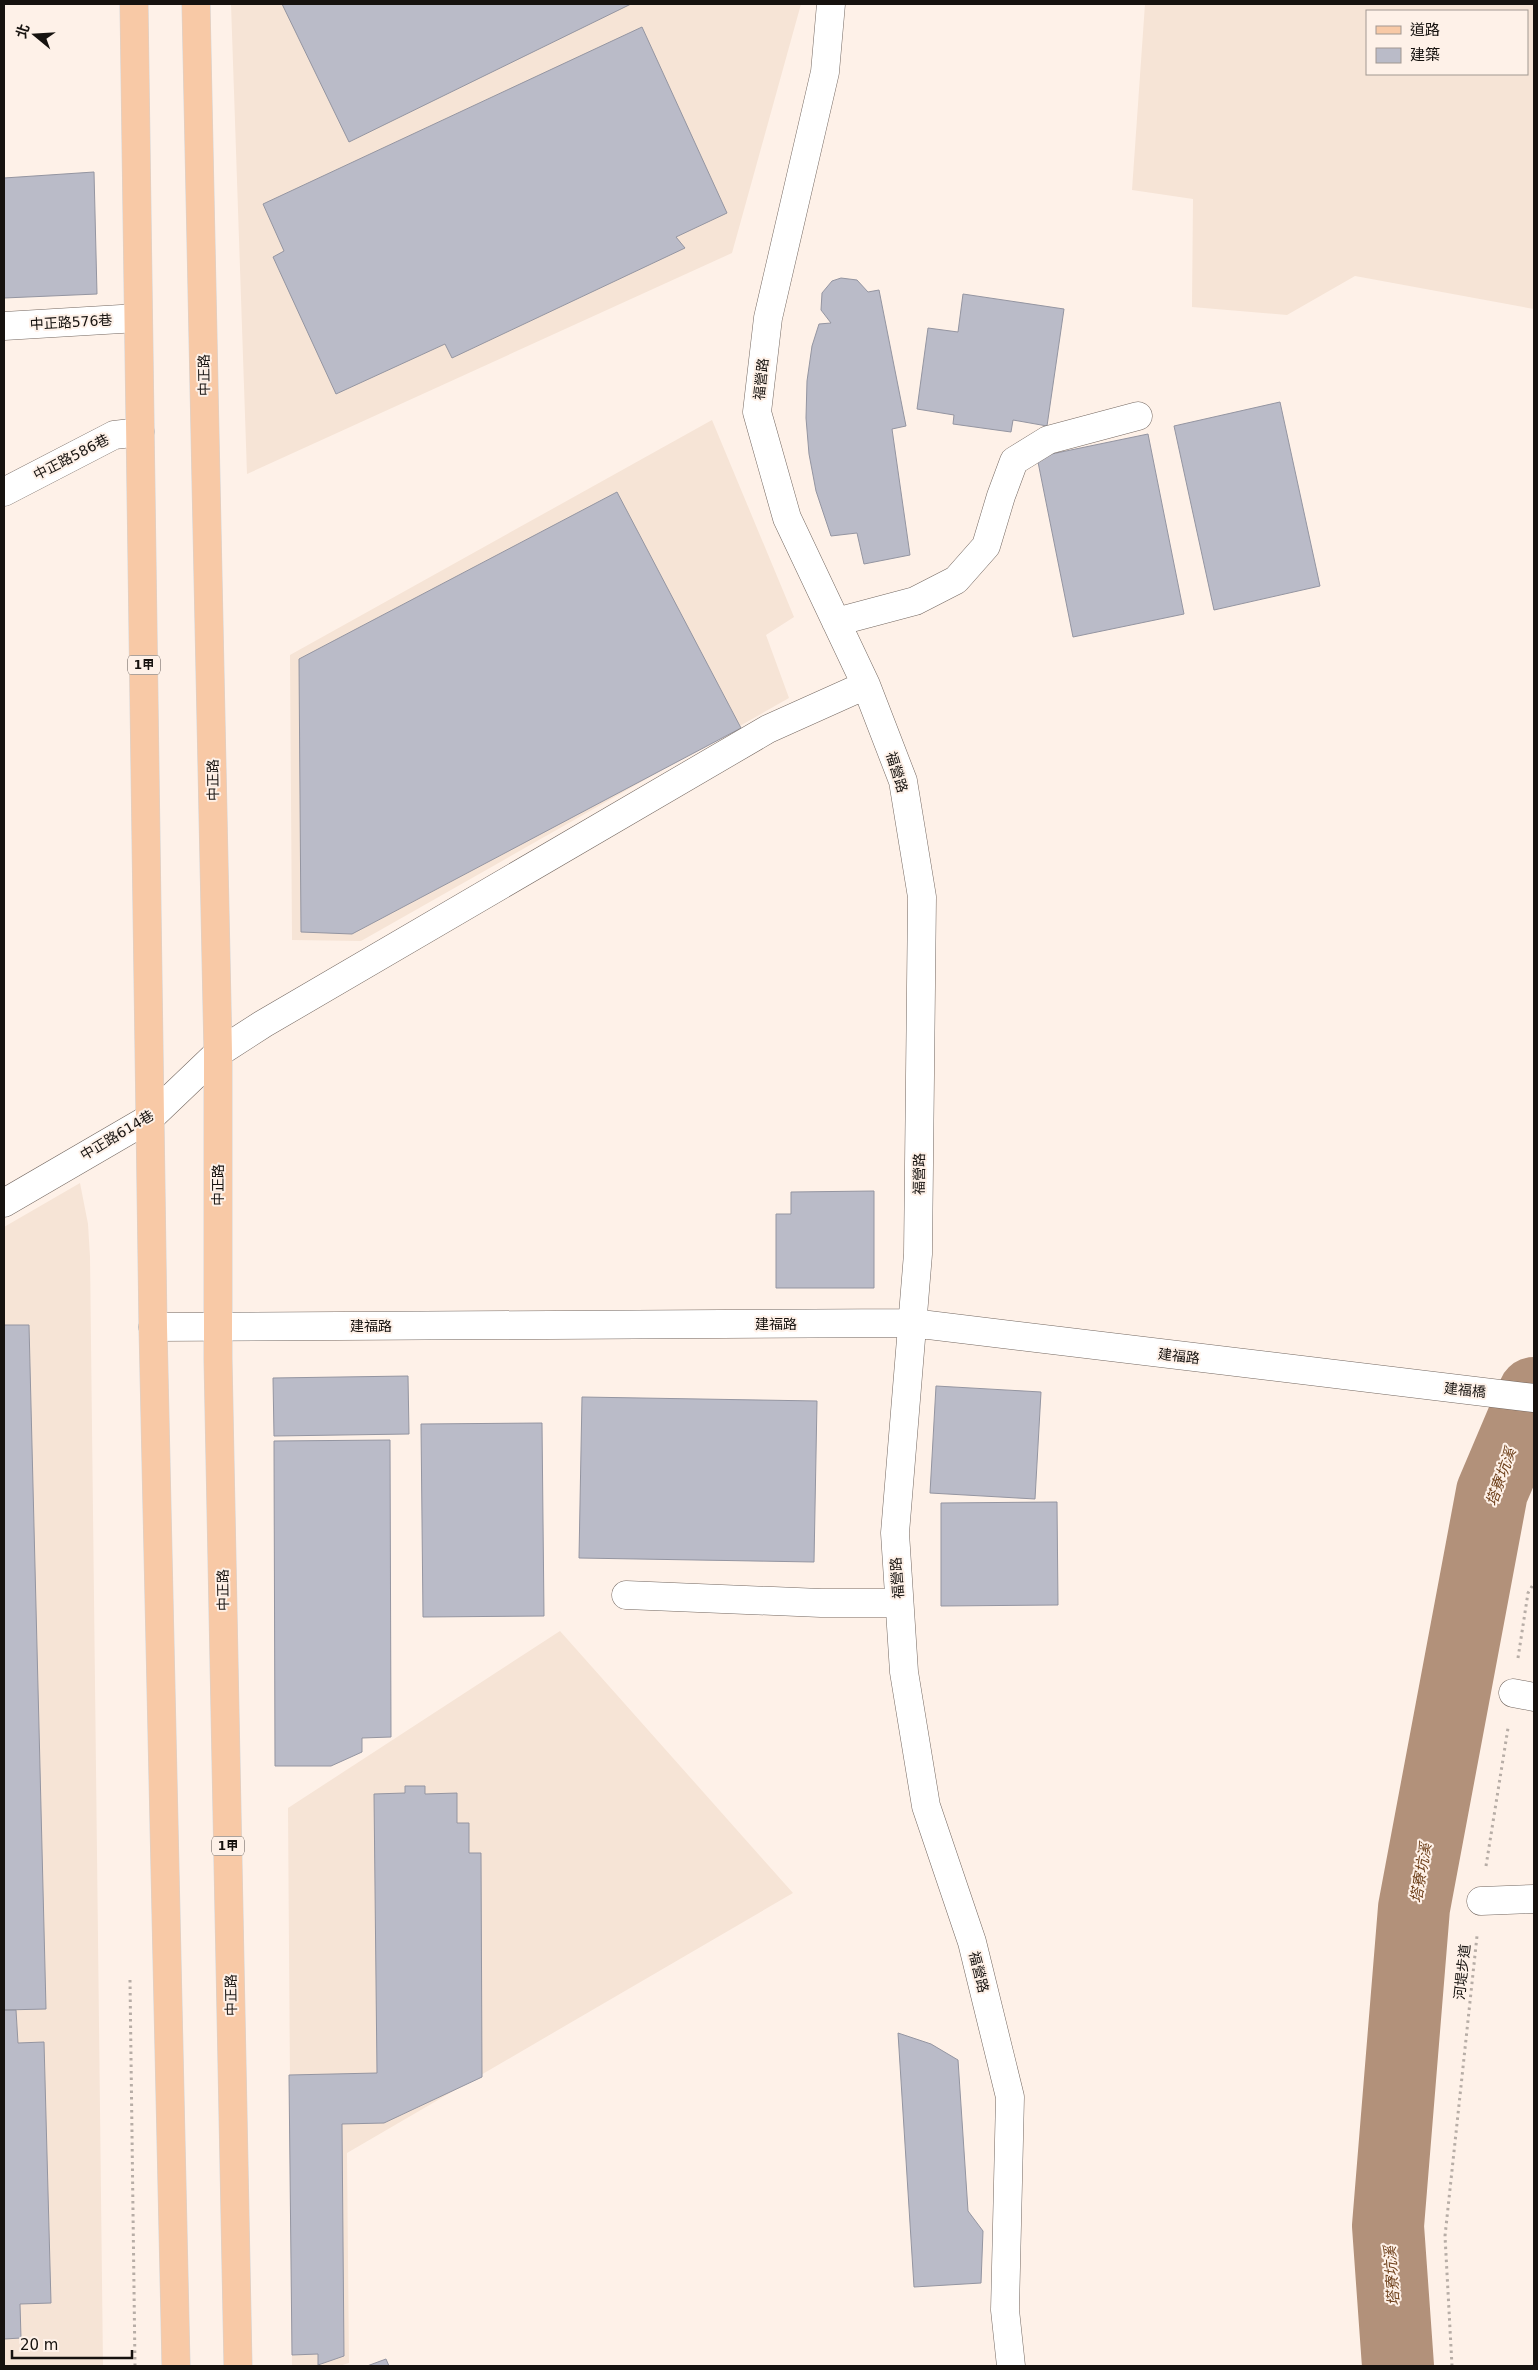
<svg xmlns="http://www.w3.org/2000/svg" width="1538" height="2370" viewBox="0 0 1538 2370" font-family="'DejaVu Sans','Noto Sans TC',sans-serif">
<rect width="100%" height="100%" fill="#fef1e8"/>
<!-- built -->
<path fill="#f6e4d6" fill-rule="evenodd" d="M231,4H801L732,253L247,474Z
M1145,4H1534V309L1355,276L1287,315L1192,307L1193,199L1132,190ZM1367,11H1527V74H1367Z
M712,420L794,617L766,635L789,698L361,941L292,940L290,655Z
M80,1183L88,1224L90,1257L103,2366H4V1227Z
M560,1631L793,1893L347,2153L349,2363L339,2366H292L288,1808Z"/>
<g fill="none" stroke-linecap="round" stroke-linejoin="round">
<!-- river -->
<path stroke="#b2917a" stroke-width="72" d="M1398,2366L1388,2226L1414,1908L1492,1492L1534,1393"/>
</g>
<!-- building -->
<path fill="#babbc8" stroke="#9495a1" d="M282,4H631L349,142Z
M642,27L727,213L676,237L685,248L452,358L445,344L336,394L273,257L284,251L263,204Z
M94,172L97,294L4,298V178Z
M841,278L857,280L868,292L879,290L906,426L892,429L910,555L864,564L857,533L831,536L816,491L809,454L806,418L807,381L812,346L819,324L831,323L821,310L822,293L832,281Z
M963,294L1064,309L1047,426L1013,420L1011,432L953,424L954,415L917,409L928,328L958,332Z
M1280,402L1320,586L1214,610L1174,426Z
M1148,434L1184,614L1073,637L1037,457Z
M617,492L741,728L352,934L301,932L299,659Z
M874,1191V1288H776V1214H791V1192Z
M4,1325H29L46,2009L4,2010Z
M408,1376L409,1434L274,1436L273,1378Z
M936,1386L1041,1392L1035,1499L930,1493Z
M582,1397L817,1401L814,1562L579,1558Z
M542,1423L544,1616L423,1617L421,1424Z
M390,1440L391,1737L362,1738V1752L331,1766H275L274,1441Z
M1057,1502L1058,1605L941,1606V1503Z
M405,1786H425V1794L457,1793V1823H469V1853H481L482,2077L384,2123L342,2124L344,2356L318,2365V2354L292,2355L289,2075L377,2073L374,1794L405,1793Z
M4,2010H16L18,2043L44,2042L51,2303L20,2304L21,2338L4,2339Z
M898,2033L931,2044L958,2060L968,2211L983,2231L981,2283L914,2287Z
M386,2359L389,2366H367Z"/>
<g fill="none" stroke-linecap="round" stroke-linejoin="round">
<defs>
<path id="minor" d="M831,4L825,72L768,318L757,412L787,518L866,685L903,781L922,897L918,1254L895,1533L904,1672L926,1806L972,1942L1010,2097L1005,2310L1011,2366
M4,326L138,318
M4,492L114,435L140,432
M836,622L915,601L956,580L986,546L1001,496L1014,461L1048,440L1138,416
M4,1203L150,1118L218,1053L263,1024L768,729L866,685
M153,1327L912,1323L1534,1398
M626,1595L821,1603H899
M1513,1693L1534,1697
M1481,1901L1534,1899"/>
<path id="major" d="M134,4L153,1327L176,2366
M196,4L218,1053V1359L238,2366"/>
</defs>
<!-- minor casing -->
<use href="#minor" stroke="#746861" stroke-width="29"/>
<!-- major casing -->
<use href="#major" stroke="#d5d4d4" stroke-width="29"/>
<!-- path -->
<path stroke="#b7ada6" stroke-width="3" stroke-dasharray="2.5 4" stroke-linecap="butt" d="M1518,1658L1528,1593L1534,1583
M1486,1866L1508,1728
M130,1980L135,2366
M1452,2366L1445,2236L1477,1936"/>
<!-- minor -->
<use href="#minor" stroke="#fff" stroke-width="28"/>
<!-- major -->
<use href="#major" stroke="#f8c9a6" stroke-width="28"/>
</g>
<g text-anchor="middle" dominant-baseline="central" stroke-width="4" stroke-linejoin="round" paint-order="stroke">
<!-- shield labels -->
<g fill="#fef1e8" stroke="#5c5550" stroke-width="1">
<rect x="128" y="655.5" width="32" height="19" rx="4"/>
<rect x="212" y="1836.5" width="32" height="19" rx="4"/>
</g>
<g font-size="12" font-weight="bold" fill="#16120f">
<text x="144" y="665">1甲</text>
<text x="228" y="1846">1甲</text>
</g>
<!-- street labels -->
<g font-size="14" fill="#16120f" stroke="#fef1e8">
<text transform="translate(71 322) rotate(-3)">中正路576巷</text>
<text transform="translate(204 375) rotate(-91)">中正路</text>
<text transform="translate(761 379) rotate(-84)">福營路</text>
<text transform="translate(71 457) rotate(-27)">中正路586巷</text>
<text transform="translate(897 772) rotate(73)">福營路</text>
<text transform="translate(213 780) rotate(-91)">中正路</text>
<text transform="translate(117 1135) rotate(-31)">中正路614巷</text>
<text transform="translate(919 1174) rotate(-89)">福營路</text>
<text transform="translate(218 1185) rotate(-90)">中正路</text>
<text x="776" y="1324">建福路</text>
<text x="371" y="1326">建福路</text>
<text transform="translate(1179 1356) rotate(7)">建福路</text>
<text transform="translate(1465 1390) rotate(6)">建福橋</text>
<text transform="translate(897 1578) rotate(-94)">福營路</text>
<text transform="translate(223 1590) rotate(-91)">中正路</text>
<text transform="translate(979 1972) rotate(76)">福營路</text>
<text transform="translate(1462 1972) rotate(-84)">河堤步道</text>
<text transform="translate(231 1995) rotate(-91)">中正路</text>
</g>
<!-- water labels -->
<g font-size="15" font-style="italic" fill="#6f411c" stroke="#fef1e8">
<text transform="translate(1501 1477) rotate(-70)">塔寮坑溪</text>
<text transform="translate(1421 1873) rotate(-80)">塔寮坑溪</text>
<text transform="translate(1392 2276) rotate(-94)">塔寮坑溪</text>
</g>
</g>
<!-- border -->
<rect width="1538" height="2370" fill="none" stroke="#16120f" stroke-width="10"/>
<!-- legend -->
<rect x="1366" y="10" width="162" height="65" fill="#fef1e8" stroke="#a19891"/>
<rect x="1376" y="26" width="25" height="8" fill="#f8c9a6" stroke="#a19891"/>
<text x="1410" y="35" font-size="15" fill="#16120f">道路</text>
<rect x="1376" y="48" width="25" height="15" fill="#babbc8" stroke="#a19891"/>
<text x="1410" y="60" font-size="15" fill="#16120f">建築</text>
<!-- north arrow -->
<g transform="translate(35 35) rotate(288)" stroke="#fef1e8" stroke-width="4" paint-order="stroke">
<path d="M0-4L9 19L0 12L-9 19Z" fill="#16120f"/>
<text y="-8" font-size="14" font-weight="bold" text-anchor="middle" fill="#16120f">北</text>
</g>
<!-- scale -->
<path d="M12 2350v8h120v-8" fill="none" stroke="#16120f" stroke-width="2.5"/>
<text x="20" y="2350" font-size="15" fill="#16120f" stroke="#fef1e8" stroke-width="4" paint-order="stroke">20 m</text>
</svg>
